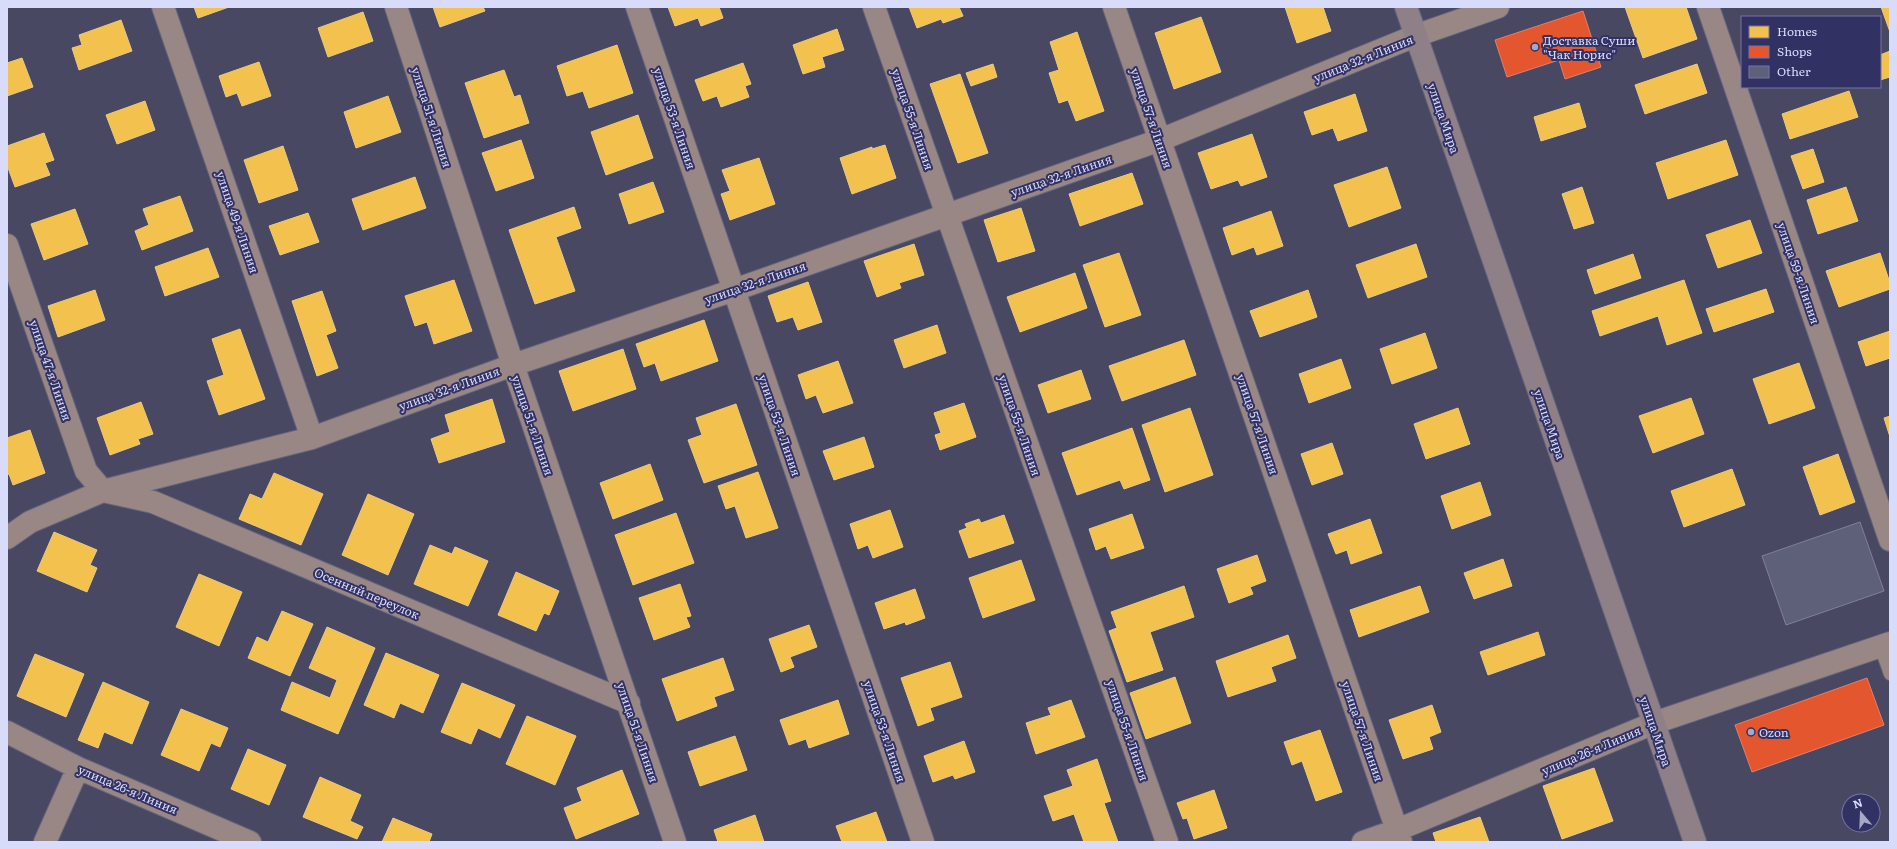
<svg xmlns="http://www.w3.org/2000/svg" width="1897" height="849" viewBox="0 0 1897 849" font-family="Literata,serif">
<rect width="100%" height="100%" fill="#484863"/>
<!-- homes -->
<path fill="#f2c14e" stroke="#eac982" d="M194,7H229L198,18Z
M433,7H483L485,11L440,27Z
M668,7H719L723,18L701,26L698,18L675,26Z
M909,7H959L963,16L943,23L941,19L917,28Z
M1285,7H1323L1331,31L1297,43Z
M1625,7H1686L1697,39L1643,58Z
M1881,7H1890V32Z
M363,12L373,41L328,57L318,28Z
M1201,17L1221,72L1174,89L1155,33Z
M121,20L132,51L79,70L72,48L82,45L79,35Z
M837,29L844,50L822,57L825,67L803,74L793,45Z
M1077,32L1104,111L1076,121L1068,100L1059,103L1049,73L1059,70L1050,42Z
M617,45L633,93L589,108L583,91L567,96L557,66Z
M1890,51V77L1880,80V55Z
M22,58L33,87L7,96V63Z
M259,62L271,96L242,106L237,93L226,97L219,76Z
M743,63L751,84L745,86L749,97L721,107L717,96L703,101L695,80Z
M993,64L997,77L971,86L966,73Z
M1697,64L1707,93L1645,114L1635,85Z
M504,70L514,97L520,95L529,123L484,138L465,83Z
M960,74L988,153L958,163L930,84Z
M1849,91L1858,117L1790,139L1782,114Z
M1355,94L1367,131L1338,141L1333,128L1312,135L1304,112Z
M388,96L401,132L356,148L344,112Z
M145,101L155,130L117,144L106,115Z
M1579,103L1586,127L1541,141L1534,117Z
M638,115L653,158L606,175L591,132Z
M44,133L54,160L45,163L50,175L15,187L7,165V146Z
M1252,134L1267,177L1241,186L1238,180L1211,189L1198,153Z
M521,140L534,178L496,191L482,153Z
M1726,140L1738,175L1668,199L1656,163Z
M885,145L896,178L852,194L840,158L872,147V149Z
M283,146L298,190L259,203L244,160Z
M1813,149L1824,182L1803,189L1791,156Z
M759,158L775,204L730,220L721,194L730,191L722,170Z
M1387,167L1401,208L1349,227L1334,185Z
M1132,173L1143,204L1080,226L1069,194Z
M415,177L426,208L363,230L352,199Z
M653,182L664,212L629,224L619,194Z
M1582,187L1594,223L1574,229L1562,194Z
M1846,187L1858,221L1818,234L1807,200Z
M180,196L193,231L142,250L135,231L149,225L143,209Z
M574,207L581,228L556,237L575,291L535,304L509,230Z
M1021,208L1035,251L998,262L984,220Z
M75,209L88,244L44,260L31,224Z
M1271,211L1283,246L1257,255L1254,247L1232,255L1223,228Z
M308,213L319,242L280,255L269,226Z
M1750,220L1762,253L1718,268L1706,235Z
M914,244L924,275L899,283L901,288L877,297L864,261Z
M1416,244L1427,277L1368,298L1356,265Z
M208,248L219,277L165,296L155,267Z
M1119,253L1141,315L1105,327L1083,265Z
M1880,253L1890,283V289L1839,307L1826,271Z
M1633,254L1641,278L1595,294L1587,270Z
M1075,273L1087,308L1020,332L1007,297Z
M454,280L472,331L434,344L427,322L415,326L405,296Z
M1684,280L1702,333L1667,345L1658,316L1600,336L1592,311Z
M808,282L822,322L798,330L793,317L777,322L768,296Z
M1766,289L1774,312L1714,332L1706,309Z
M95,290L105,320L58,337L48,306Z
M1308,290L1317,317L1260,337L1250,311Z
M322,291L336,331L326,335L338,368L317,376L292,301Z
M704,320L718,361L661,381L655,363L644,367L636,344Z
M937,325L946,353L904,368L894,340Z
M240,329L265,399L219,415L207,381L224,375L212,339Z
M1890,331V358L1866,366L1858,342Z
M1425,333L1437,368L1392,384L1380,349Z
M1184,340L1196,375L1122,401L1109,366Z
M623,349L636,389L573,411L559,371Z
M1341,359L1351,388L1309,403L1299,374Z
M838,361L853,403L823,413L816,395L806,399L798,375Z
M1799,363L1815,408L1769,424L1753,379Z
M1081,370L1091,399L1048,413L1038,385Z
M1691,398L1704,434L1653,453L1639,416Z
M492,399L505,442L439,463L431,439L450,432L445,415Z
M141,402L153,434L138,439L140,444L110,455L97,418Z
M964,403L976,437L940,450L935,435L941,433L934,413Z
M736,404L757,465L704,483L688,440L702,435L696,418Z
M1190,408L1213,475L1165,492L1142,425Z
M1458,408L1470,444L1426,459L1414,424Z
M1890,416V437L1884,418Z
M1132,428L1150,480L1124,489L1120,480L1077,495L1062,453Z
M30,430L45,473L13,485L9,474L7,475V438Z
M864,437L874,467L834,480L823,451Z
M1332,443L1343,474L1312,485L1301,454Z
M1838,454L1855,502L1820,515L1803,467Z
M650,464L663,500L613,519L600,483Z
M1732,469L1745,505L1684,527L1671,491Z
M758,472L778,528L746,538L735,506L726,509L718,486Z
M274,473L323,494L301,545L239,519L250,494L262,499Z
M1480,482L1491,515L1452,529L1441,496Z
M368,494L414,514L388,575L342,555Z
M890,510L903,547L873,558L868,545L858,549L850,524Z
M676,513L694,563L633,585L615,535Z
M1132,514L1144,548L1111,559L1106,546L1096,550L1089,529Z
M1004,515L1014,543L969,558L959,531L967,528L965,524L979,519L981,523Z
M1370,519L1382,553L1351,564L1347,550L1336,554L1328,534Z
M54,532L97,550L90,565L97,568L87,592L37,571Z
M430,545L452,554L455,547L488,561L468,606L414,584Z
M1257,555L1266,581L1250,587L1253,594L1229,603L1217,569Z
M1503,559L1512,586L1474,599L1464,573Z
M1021,560L1035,600L983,618L969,578Z
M516,572L559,591L549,615L544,613L536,631L498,615Z
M199,574L242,592L219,646L176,627Z
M680,584L691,616L686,617L690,627L654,640L639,598Z
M1184,586L1194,617L1150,632L1163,670L1127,682L1109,631L1117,628L1111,612Z
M1420,586L1429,612L1359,637L1350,610Z
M915,589L925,618L906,625L905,622L884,629L875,603Z
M282,611L313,624L290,676L248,658L257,637L268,642Z
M809,625L817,647L790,657L794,667L781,672L769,639Z
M327,627L375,648L338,734L281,710L292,682L330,698L337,680L309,668Z
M1538,632L1545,655L1488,675L1480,652Z
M1288,635L1296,658L1271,667L1276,681L1228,697L1216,661Z
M386,653L439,675L423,713L400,703L394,718L364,705Z
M35,654L84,674L66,717L17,696Z
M723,658L734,690L714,697L717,706L677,721L662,679Z
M950,662L962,697L930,708L934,720L918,726L901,678Z
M1175,677L1191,723L1146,739L1130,693Z
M103,682L149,702L132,744L104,732L98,748L78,740Z
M462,683L515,705L500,738L478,728L471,744L441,732Z
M838,700L849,734L809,748L806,739L789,745L780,720Z
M1071,700L1085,737L1036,754L1026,723L1051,715L1048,708Z
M1432,705L1441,732L1429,737L1433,749L1403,759L1389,720Z
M181,709L228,728L220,747L211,743L199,771L161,755Z
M527,716L576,736L555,785L506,764Z
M1320,730L1342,792L1316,801L1302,761L1292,765L1284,742Z
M735,736L747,770L700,786L688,752Z
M964,741L975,772L955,779L953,775L933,782L924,756Z
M248,749L286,765L269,805L231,789Z
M1097,759L1111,801L1104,803L1118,842H1084L1074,814L1053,821L1044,796L1073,786L1067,770Z
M1594,768L1613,821L1562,839L1543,786Z
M622,770L639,814L576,839L564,808L582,801L577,788Z
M320,777L361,795L350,821L363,827L357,839L303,817Z
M1214,790L1227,828L1194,839L1187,818L1183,819L1177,803Z
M876,812L887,842H842L836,826Z
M755,815L764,842H718L714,830Z
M1480,817L1489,842H1436L1433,833Z
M393,818L432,834L429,842H382Z"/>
<!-- shops -->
<path fill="#e4572e" stroke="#e07f6b" d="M1583,11L1601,67L1565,79L1559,60L1507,77L1495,40Z
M1867,678L1884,725L1752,772L1735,725Z"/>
<!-- building -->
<path fill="#5e5f79" stroke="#808098" d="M1860,522L1884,591L1786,625L1762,556Z"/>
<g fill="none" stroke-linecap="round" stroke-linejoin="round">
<defs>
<path id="lane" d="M1880,646L1890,674"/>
<path id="street" d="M163,7L312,438
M396,7L513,365L675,842
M637,7L923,842
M874,7L1167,842
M1114,7L1401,842
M1708,7L1890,540
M7,245L86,471L103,491L153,502L629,703
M7,538L30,522L103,491L312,438L513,365L734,290L1160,140L1415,36L1498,7
M7,732L78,768L250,842
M45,842L78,768
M1363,842L1397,830L1654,723L1890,643"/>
<path id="secondary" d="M1406,7L1695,842"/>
</defs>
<!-- lane casing -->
<use href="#lane" stroke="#64657c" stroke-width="14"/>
<!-- street casing -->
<use href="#street" stroke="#64657c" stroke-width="24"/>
<!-- secondary casing -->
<use href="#secondary" stroke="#64657c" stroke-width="24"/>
<!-- lane -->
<use href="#lane" stroke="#988784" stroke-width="12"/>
<!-- street -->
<use href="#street" stroke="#988784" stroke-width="22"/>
<!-- secondary -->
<use href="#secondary" stroke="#8e8086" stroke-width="22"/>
</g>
<!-- markers -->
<g fill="#a6a8c5" stroke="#323164" stroke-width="1.5">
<circle cx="1535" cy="47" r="4"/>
<circle cx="1751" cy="732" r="4"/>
</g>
<g text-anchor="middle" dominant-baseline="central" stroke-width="4" stroke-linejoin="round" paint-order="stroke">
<!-- poi labels -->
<g font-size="12" fill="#d8dbfa" stroke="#323164" text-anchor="start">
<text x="1543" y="40">Доставка Суши<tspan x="1543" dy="14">"Чак Норис"</tspan></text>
<text x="1759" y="732">Ozon</text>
</g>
<!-- street labels -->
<g font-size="12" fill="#d8dbfa" stroke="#323164">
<text transform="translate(1363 58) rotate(-22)">улица 32-я Линия</text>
<text transform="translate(432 117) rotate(72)">улица 51-я Линия</text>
<text transform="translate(675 118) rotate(71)">улица 53-я Линия</text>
<text transform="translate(1152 118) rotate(71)">улица 57-я Линия</text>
<text transform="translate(1444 118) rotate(71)">улица Мира</text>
<text transform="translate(913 119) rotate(71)">улица 55-я Линия</text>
<text transform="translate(1061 175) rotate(-19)">улица 32-я Линия</text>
<text transform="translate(238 222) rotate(71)">улица 49-я Линия</text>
<text transform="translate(1799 273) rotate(71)">улица 59-я Линия</text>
<text transform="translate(755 282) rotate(-19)">улица 32-я Линия</text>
<text transform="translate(51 370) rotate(71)">улица 47-я Линия</text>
<text transform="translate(449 388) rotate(-20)">улица 32-я Линия</text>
<text transform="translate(1258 424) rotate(71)">улица 57-я Линия</text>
<text transform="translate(1550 424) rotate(71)">улица Мира</text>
<text transform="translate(533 425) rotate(71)">улица 51-я Линия</text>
<text transform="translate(780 425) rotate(71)">улица 53-я Линия</text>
<text transform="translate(1020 425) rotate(71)">улица 55-я Линия</text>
<text transform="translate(367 593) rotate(23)">Осенний переулок</text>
<text transform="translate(1128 730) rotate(71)">улица 55-я Линия</text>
<text transform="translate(885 731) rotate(71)">улица 53-я Линия</text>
<text transform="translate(1363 731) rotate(71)">улица 57-я Линия</text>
<text transform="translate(1656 731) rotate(71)">улица Мира</text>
<text transform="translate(638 732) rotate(71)">улица 51-я Линия</text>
<text transform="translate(1591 750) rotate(-23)">улица 26-я Линия</text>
<text transform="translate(128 789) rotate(23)">улица 26-я Линия</text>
</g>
</g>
<!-- border -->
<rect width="1897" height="849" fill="none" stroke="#d8dbfa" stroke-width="16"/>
<!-- legend -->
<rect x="1741" y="16" width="140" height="72" fill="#323164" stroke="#7475a0"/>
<rect x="1749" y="26" width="20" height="12" fill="#f2c14e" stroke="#7475a0"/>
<text x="1777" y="36" font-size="12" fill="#d8dbfa">Homes</text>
<rect x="1749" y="46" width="20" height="12" fill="#e4572e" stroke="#7475a0"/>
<text x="1777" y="56" font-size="12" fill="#d8dbfa">Shops</text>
<rect x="1749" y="66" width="20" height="12" fill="#5e5f79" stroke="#7475a0"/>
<text x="1777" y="76" font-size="12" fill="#d8dbfa">Other</text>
<!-- north arrow -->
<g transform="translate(1861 813) rotate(341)"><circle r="19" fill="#323164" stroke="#7475a0"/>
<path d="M0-3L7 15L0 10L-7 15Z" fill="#a6a8c5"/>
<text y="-6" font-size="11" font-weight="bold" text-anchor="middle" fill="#d8dbfa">N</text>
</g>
</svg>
